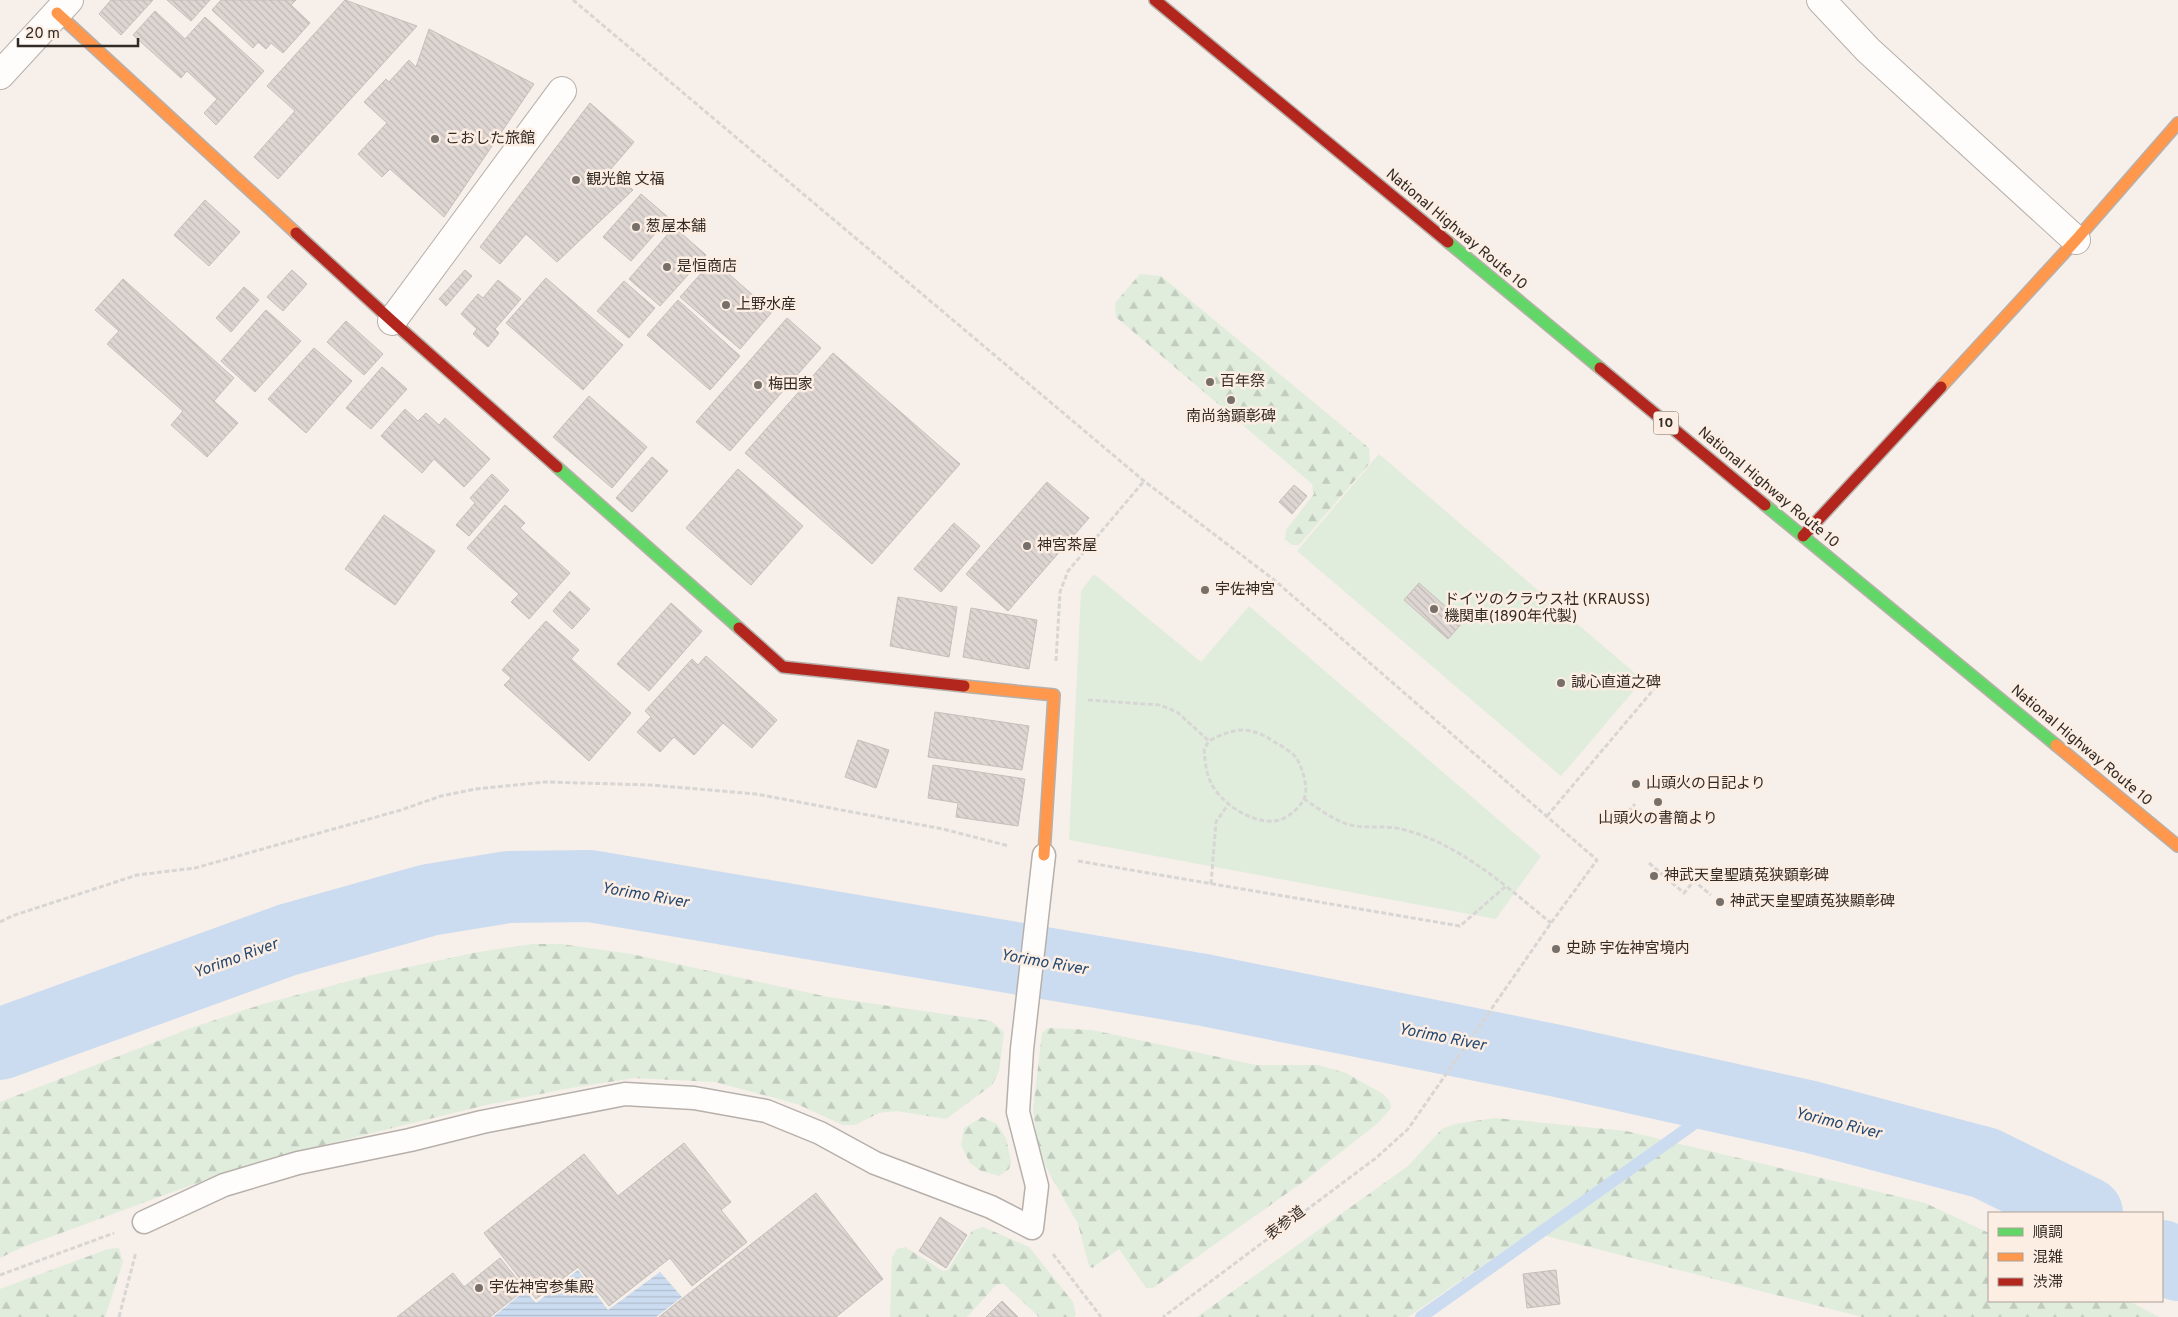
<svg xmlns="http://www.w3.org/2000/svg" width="2178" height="1317" viewBox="0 0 2178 1317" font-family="Overpass,'Noto Sans JP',sans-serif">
<defs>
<pattern id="forest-firs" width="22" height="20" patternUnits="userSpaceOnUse" patternTransform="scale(1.25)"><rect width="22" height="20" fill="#e0eddd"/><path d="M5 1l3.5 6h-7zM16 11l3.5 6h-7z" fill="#c1cbbe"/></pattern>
<pattern id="water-rules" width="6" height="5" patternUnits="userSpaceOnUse" patternTransform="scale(1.25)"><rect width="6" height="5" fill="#ccdcf0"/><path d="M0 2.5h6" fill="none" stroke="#b0bdce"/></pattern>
<pattern id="building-back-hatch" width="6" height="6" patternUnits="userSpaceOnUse" patternTransform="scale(1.25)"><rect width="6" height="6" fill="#ded6d2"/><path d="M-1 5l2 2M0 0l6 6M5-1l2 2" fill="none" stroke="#bfb8b4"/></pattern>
</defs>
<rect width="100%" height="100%" fill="#f7efe9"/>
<!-- forest -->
<path fill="url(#forest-firs)" d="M1140,274L1161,276L1369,448L1370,463L1299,545H1292L1285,539L1286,530L1314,494L1312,484L1116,317L1115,303Z
M532,944H561L631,954L828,997L991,1021L1004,1032L999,1071L992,1085L946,1119L897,1111L879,1113L855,1125H843L797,1104L715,1082L634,1078L565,1089L486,1105L275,1157L227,1172L23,1247L0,1258V1102L194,1027L263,1004L372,975L473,953Z
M1048,1028L1092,1030L1256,1065H1318L1346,1073L1383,1094L1389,1100L1391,1108L1378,1123L1303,1182L1153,1288H1146L1119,1249L1092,1268L1089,1266L1078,1224L1046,1167L1037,1138L1033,1110L1042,1033Z
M982,1117L997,1124L1006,1138L1011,1162L1009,1169L999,1176L979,1170L970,1163L961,1145L964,1128Z
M1495,1118L1626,1131L1925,1203L1989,1233V1301H2129L2159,1317H1862L1531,1232L1408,1317H1197L1408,1166L1442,1129L1455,1124Z
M983,1227L1029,1247L1073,1302L1076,1315L1074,1317H1039L1004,1284H997L967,1317H890L892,1257L897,1249L905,1247L943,1271L948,1270L972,1231Z
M119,1248L123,1262L105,1317H0V1289L108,1249Z"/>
<!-- park -->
<path fill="#e0eddd" d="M1379,454L1643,680L1561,776L1297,551Z
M1094,574L1201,662L1249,606L1541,856L1496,919L1069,840L1081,591Z"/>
<!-- water -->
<path fill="url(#water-rules)" d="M578,1270L608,1310L660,1272L682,1297L656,1317H493L525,1291L536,1303Z"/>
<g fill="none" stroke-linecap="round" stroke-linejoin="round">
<!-- stream -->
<path stroke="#ccdcf0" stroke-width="12" d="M1421,1317L1729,1099"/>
<!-- river -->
<path stroke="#ccdcf0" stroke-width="72" d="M0,1044L287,940L429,900L508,887L590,886L1204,990L1558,1061L1811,1117L1985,1163L2087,1213
M2162,1256L2178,1265"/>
</g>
<!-- building -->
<path fill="url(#building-back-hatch)" stroke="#c5beba" d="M111,0H153L121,35L99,14Z
M167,0H210L191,21Z
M221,0H296L291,5L310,23L283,53L271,43L266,49L258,42L253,48L212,10Z
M345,0L417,26L278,179L254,157L295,111L267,86Z
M155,11L185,39L205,17L264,71L216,125L204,113L217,99L187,71L181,78L133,35Z
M429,29L534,84L444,217L390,169L382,177L358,154L387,123L364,102L386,79L389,82L409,60L416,67Z
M590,103L634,142L610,170L633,190L557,262L526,234L500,264L480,247Z
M641,194L669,218L631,261L603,237Z
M205,200L240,232L209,266L174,235Z
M674,227L706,255L660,306L629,279Z
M713,260L772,312L740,349L680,297Z
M292,270L307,284L283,311L267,297Z
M465,270L472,276L446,306L439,299Z
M546,278L623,345L583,390L506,323Z
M123,279L234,378L214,401L238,423L207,457L171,425L183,411L107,344L119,331L95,310Z
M498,280L521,299L495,329L499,333L488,347L473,334L477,329L461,314L478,294L483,298Z
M624,281L655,308L629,338L597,311Z
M244,287L259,300L231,332L216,318Z
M678,300L740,356L710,390L647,335Z
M266,310L301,341L255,392L221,361Z
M787,318L821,348L730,451L696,422Z
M346,321L383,354L364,375L327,342Z
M314,348L352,381L306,433L268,399Z
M833,353L960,464L872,564L745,453Z
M382,367L407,389L371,429L346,408Z
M589,396L647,447L612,488L553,437Z
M405,409L418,421L426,413L439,425L445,418L490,459L464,487L434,459L422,473L381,436Z
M652,457L668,471L632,512L616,498Z
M738,469L803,526L751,585L686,528Z
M492,474L509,490L469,536L456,525L475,503L470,498Z
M1047,482L1089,518L1008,611L966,574Z
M1294,485L1307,496L1292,514L1279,502Z
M505,505L525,523L520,528L570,573L529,619L511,602L519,594L467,548Z
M384,515L435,551L395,605L345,569Z
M954,523L980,546L941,592L914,569Z
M1419,583L1463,622L1448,639L1404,600Z
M570,591L590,609L572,629L553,611Z
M898,597L957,607L949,657L890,646Z
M671,603L702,631L649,691L617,664Z
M971,608L1037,620L1029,669L963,657Z
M546,621L579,650L571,659L631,713L589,761L504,685L511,678L502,670Z
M706,656L777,720L752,748L723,723L694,755L674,737L660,752L637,732L651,717L645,711L692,659L698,665Z
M935,712L1029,726L1022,770L928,757Z
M858,740L889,750L876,788L845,777Z
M933,765L1025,779L1018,826L956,817L958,803L928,798Z
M684,1143L731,1202L721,1210L747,1242L692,1286L670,1258L609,1306L578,1267L536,1299L484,1233L584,1154L618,1196Z
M816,1193L883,1279L836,1317H659Z
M940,1217L967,1235L946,1268L919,1251Z
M500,1258L525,1289L490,1317H397L453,1273L464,1287Z
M1556,1270L1560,1304L1527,1308L1523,1274Z
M1002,1301L1018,1317H986Z"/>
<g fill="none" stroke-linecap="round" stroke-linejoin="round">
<defs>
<path id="lane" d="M144,1222L224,1185L298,1163L410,1140L482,1122L625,1094L694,1098L766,1111L820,1133L875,1163L991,1207L1032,1228L1037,1186L1018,1112L1022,1049L1044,855"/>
<path id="street" d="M1821,0L1868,50L2076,240
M0,75L69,0
M392,321L562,91"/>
<path id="fast" d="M1448,242L1600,368
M557,467L739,628
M1765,505L2056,745"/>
<path id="slow" d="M57,13L296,233
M1941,387L2076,240L2178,123
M964,686L1054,695L1044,855
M2056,745L2178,846"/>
<path id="jam" d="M1155,0L1448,242
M296,233L392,321L557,467
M1600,368L1765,505
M1803,536L1941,387
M739,628L783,667L964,686"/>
</defs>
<!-- lane casing -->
<use href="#lane" stroke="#b7b0aa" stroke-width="25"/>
<!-- street casing -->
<use href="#street" stroke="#b7b0aa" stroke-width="30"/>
<!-- fast casing -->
<use href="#fast" stroke="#b7b0aa" stroke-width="14"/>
<!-- slow casing -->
<use href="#slow" stroke="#b7b0aa" stroke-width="14"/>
<!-- jam casing -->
<use href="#jam" stroke="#b7b0aa" stroke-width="14"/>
<!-- path -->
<path stroke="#d8d6d4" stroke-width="3" stroke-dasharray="5 2.5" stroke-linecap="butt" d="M573,0L1144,481L1273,579L1597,860L1551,923L1408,1129L1376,1158L1163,1317
M1056,661L1060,592L1068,571L1144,481
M1088,700L1160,705L1177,712L1209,741C1233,728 1249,725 1273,741C1281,746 1292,751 1297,759C1302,767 1308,787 1305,796C1302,807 1285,821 1274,821C1250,823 1221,803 1211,783C1206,773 1205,760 1204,749L1209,741
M1304,799C1318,808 1334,821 1351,825C1367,829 1385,825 1401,829C1440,838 1475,862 1506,886
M1547,816L1654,689
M1618,823L1635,804
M1078,861L1460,926L1506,886L1551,923
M1649,863L1684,893L1694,881L1711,895
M1211,884L1216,822L1229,803
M0,922L12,916L137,875L195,868L401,810L441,796L476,789L546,782L651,785L756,794L943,829L1009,846
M1053,1254L1101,1317
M0,1275L114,1233
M119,1317L136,1252"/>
<!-- lane -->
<use href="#lane" stroke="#fefdfc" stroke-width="22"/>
<!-- street -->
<use href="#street" stroke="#fefdfc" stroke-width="28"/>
<!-- fast -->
<use href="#fast" stroke="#63d668" stroke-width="11"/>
<!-- slow -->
<use href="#slow" stroke="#ff974d" stroke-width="11"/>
<!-- jam -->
<use href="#jam" stroke="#b3261e" stroke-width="11"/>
</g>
<!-- markers -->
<g fill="#77706a" stroke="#fdeee3" stroke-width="2">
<circle cx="435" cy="139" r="5"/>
<circle cx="576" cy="180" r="5"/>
<circle cx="636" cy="227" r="5"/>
<circle cx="667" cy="267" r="5"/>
<circle cx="726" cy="305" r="5"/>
<circle cx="1210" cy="382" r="5"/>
<circle cx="758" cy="385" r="5"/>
<circle cx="1231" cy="400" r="5"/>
<circle cx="1027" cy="546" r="5"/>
<circle cx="1205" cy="590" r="5"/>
<circle cx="1434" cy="609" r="5"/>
<circle cx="1561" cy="683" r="5"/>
<circle cx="1636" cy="784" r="5"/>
<circle cx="1658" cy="802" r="5"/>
<circle cx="1654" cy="876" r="5"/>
<circle cx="1720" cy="902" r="5"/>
<circle cx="1556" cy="949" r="5"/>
<circle cx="479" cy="1288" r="5"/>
</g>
<g text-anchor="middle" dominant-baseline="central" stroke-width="5" stroke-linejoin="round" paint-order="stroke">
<!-- shield labels -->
<rect fill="#fdeee3" stroke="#6f665f" stroke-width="1" x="1653.5" y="411.5" width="25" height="23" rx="4"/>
<g font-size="14" font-weight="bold" fill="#322b26">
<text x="1666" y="423">10</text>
</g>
<!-- poi labels -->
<g font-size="15" fill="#322b26" stroke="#fdeee3" text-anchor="start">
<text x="445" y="139">こおした旅館</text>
<text x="586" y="180">観光館 文福</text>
<text x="646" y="227">葱屋本舗</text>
<text x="677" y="267">是恒商店</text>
<text x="736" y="305">上野水産</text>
<text x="1220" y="382">百年祭</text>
<text x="768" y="385">梅田家</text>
<text x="1231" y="417" text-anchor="middle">南尚翁顕彰碑</text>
<text x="1037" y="546">神宮茶屋</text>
<text x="1215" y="590">宇佐神宮</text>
<text x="1444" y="600">ドイツのクラウス社 (KRAUSS)<tspan x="1444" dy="17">機関車(1890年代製)</tspan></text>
<text x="1571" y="683">誠心直道之碑</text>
<text x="1646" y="784">山頭火の日記より</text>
<text x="1658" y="819" text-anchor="middle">山頭火の書簡より</text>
<text x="1664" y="876">神武天皇聖蹟菟狭顕彰碑</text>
<text x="1730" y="902">神武天皇聖蹟菟狭顯彰碑</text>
<text x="1566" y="949">史跡 宇佐神宮境内</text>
<text x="489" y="1288">宇佐神宮参集殿</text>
</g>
<!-- street labels -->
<g font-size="15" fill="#322b26" stroke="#fdeee3">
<text transform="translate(1456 230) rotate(40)">National Highway Route 10</text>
<text transform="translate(1768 488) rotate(40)">National Highway Route 10</text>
<text transform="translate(2081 746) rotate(40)">National Highway Route 10</text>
<text transform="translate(1286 1224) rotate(-37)">表参道</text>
</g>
<!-- water labels -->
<g font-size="16" font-style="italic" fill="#244972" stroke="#fdeee3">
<text transform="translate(645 896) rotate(10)">Yorimo River</text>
<text transform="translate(236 959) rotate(-20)">Yorimo River</text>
<text transform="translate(1044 963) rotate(10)">Yorimo River</text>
<text transform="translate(1442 1038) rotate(11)">Yorimo River</text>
<text transform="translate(1838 1124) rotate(14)">Yorimo River</text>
</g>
</g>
<!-- legend -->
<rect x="1988" y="1212" width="175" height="90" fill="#fdeee3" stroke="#aca097"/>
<rect x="1998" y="1228" width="25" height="8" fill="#63d668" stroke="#aca097"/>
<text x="2033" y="1237" font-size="15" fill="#322b26">順調</text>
<rect x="1998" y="1253" width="25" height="8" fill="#ff974d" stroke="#aca097"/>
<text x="2033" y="1262" font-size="15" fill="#322b26">混雑</text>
<rect x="1998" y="1278" width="25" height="8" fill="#b3261e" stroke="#aca097"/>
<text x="2033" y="1287" font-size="15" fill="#322b26">渋滞</text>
<!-- scale -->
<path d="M18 38v8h120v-8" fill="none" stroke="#322b26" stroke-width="2.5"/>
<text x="25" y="38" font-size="15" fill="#322b26" stroke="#fdeee3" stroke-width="4" paint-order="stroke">20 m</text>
</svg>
